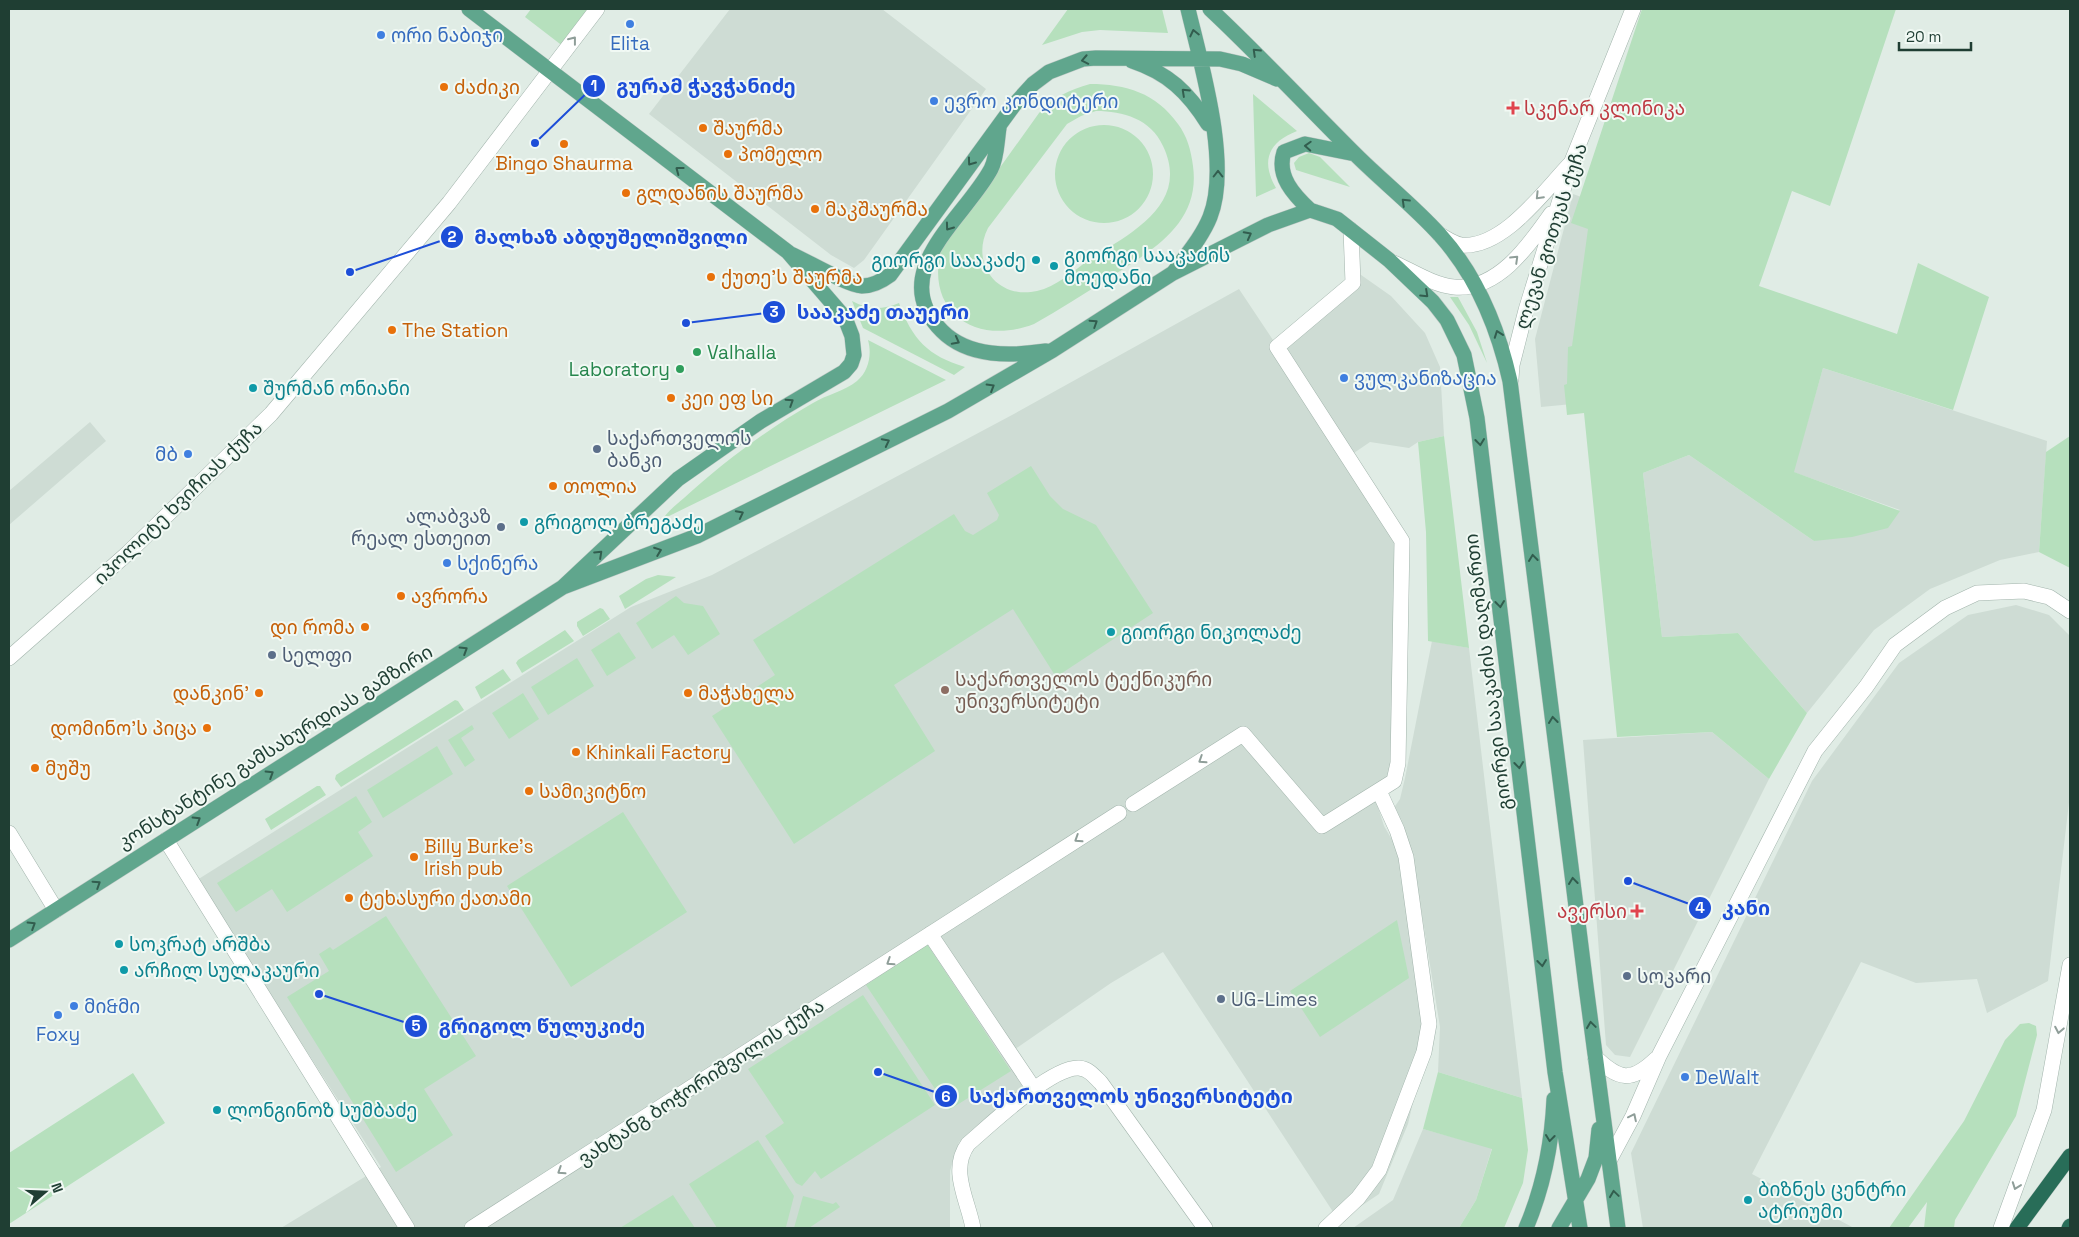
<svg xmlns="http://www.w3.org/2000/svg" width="2079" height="1237" viewBox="0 0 2079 1237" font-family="'Space Grotesk','Noto Sans Georgian',sans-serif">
<rect width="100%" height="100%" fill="#e0ece5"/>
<!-- built -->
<path fill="#cedcd4" d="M730,9H882L986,89L864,260L854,268L831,255L649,114Z
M1573,194L1606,206L1583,403L1541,407L1535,339Z
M1354,270L1391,296L1425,333L1440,367L1444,436L1418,442L1409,448L1370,442L1348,457L1396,532L1390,774L1378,807L1384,826L1402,857L1422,989L1421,1067L1408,1124L1379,1194L1339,1221L1163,952L1111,983L1005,1056L1026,1087L959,1142L950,1171V1228H281L381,1167L197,880L631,607L712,575L1012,415L1239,289L1277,346L1352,283Z
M1823,368L2047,441L2039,552L2000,560L1930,589L1874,630L1807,713L1738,633L1662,637L1643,473L1689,455L1814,541L1900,510L1793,472Z
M90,422L106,441L9,525V491Z
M2016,605L2049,615L2070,636V794L2048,981L1987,1013L1977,979L1916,983L1861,962L1752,1174L1854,1228H1643L1631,1153L1812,781L1899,663L1968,615Z
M1432,641L1469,648L1522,1098L1438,1072L1440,1027L1412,853L1391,812L1400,799L1405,778Z
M1712,732L1769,779L1630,1057L1615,1055L1606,1045L1583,740Z
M1423,1129L1492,1148L1476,1200L1459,1228H1353L1393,1200Z"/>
<!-- green -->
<path fill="#b6e0bd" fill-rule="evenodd" d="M531,9H593L564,47L525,17Z
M1068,9H1162L1168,33L1100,30L1082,32L1042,45Z
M1642,9H1896L1830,206L1792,191L1759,286L1897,334L1918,263L1989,297L1953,410L1823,368L1794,472L1900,511L1888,528L1852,537L1814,541L1689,455L1643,473L1662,637L1738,633L1807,713L1769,779L1712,732L1617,737L1584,413L1567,415L1564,385L1567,384L1568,347L1572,346L1588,229L1571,223Z
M1090,84C1126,84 1156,93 1178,124C1187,136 1191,150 1193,166C1201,225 1150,251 1108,279C1083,294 1059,310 1034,324C977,346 925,313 941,250L1039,113C1053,97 1070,90 1090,84ZM1096,111C1123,111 1151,119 1163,146C1191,205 1129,234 1089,260C1073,271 1056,287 1037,291C997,300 970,263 988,228L1067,124L1081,116Z
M1253,94L1297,131C1269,142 1260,160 1276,188L1256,197Z
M1055 174a49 49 0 1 1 98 0a49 49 0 1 1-98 0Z
M1309,153L1320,157L1350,187L1296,170L1294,163L1299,157Z
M1450,297H1458L1477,332L1487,363L1469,325Z
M852,301C868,310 882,310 899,303C912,339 928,356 965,367L954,375L863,328Z
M868,340L946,380L663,519C668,511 677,504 684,498C722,463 769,428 813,403C826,395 845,391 857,381C869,371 872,354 868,340Z
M1444,436L1469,648L1428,641L1426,532L1418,442Z
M2070,436V568L2039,552L2046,452Z
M1031,466L1050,496L1063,509L1096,525L1153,613L1056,677L1013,609L894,685L935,751L794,844L712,716L775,675L753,640L954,514L965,531L973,535L997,520L999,515L987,493Z
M658,575L676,577L625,609L619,596L646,579Z
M676,596L684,603L703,606L720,634L688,655L674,635L652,649L636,623Z
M600,608L603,609L610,619L583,636L577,626V622Z
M565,630L574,641L522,673L516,663L518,660Z
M619,632L636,658L607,676L591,650Z
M577,658L594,686L548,715L531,687Z
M503,669L511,680L481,699L475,687Z
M523,693L539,719L509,739L492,713Z
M455,700L458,701L464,710L341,787L335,779L336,775Z
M472,725L474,729L461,738L475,760L465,767L448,740Z
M437,746L453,774L383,818L367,790Z
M317,786H320L326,795L271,830L265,819Z
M356,796L372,822L358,832L373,856L287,912L272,889L236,912L217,883Z
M623,812L687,912L571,987L507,886Z
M386,916L476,1056L424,1089L453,1135L396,1172L287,997L329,971L319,954L330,947L333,950Z
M1397,920L1409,978L1320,1037L1290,991Z
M927,944L1011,1071L949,1110L866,985Z
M863,995L935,1105L821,1179L815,1171L802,1186L796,1183L765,1136L784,1123L748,1069Z
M2029,1023L2036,1026L2037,1035L2016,1116L1955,1220L1954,1228H1924L1927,1202L1908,1228H1889L1964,1121L2005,1040L2020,1024Z
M1438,1072L1522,1098L1528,1150L1523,1183L1504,1228H1459L1476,1200L1492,1149L1423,1129Z
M133,1073L165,1123L9,1224V1153Z
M758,1140L794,1196L786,1227L717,1228L689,1184Z
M673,1195L695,1228H620Z
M803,1196L833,1204L836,1202L840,1207L809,1228H794Z"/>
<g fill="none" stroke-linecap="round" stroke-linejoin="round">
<defs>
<path id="minor" d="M1440,235C1447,239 1454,244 1461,245C1503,249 1544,191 1570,164
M1394,263C1412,271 1433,285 1454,287C1498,291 1529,245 1551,214
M1511,379L1512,365L1526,310L1572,161L1633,9
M9,658L128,553L271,414L449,203L597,9
M1133,804L1243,734L1322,826L1394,781L1398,763L1402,541L1277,347L1353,283L1351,230
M9,833L56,910
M166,840L407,1228
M930,934L1034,1089
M1595,1057C1619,1080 1631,1083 1656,1059
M1610,1159L1633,1116L1659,1056L1815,751L1866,687L1895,645L1945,608L1977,593L2024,591L2049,597L2070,611
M472,1228L1119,813
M973,1228C968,1200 949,1170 968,1144C990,1125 1052,1066 1079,1068C1089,1069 1094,1076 1101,1083L1205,1228
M1326,1228L1358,1198L1379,1170L1424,1052L1429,1024L1406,857L1397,830L1379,791
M2001,1228L2044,1110L2070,965"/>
<path id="major" d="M1210,9C1260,56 1307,106 1355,154C1383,182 1414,206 1440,235C1477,276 1498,328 1510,381L1586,986L1618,1228
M1132,61C1168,73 1188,92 1208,124
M999,128C997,140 997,158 991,169C965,218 884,273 942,331C969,358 1012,356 1046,351
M1310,210C1294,195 1276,176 1284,152L1305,144L1355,154
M791,254C807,261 847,285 862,286C872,286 882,281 890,275L1014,105L1033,84L1049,72L1083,59L1096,58L1220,59L1242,64L1277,79
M1174,272C1187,254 1202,237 1210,217C1231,164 1201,64 1188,9
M563,587L697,536L948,411L1053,350L1173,273L1268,225L1310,210L1337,219L1351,230L1389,260L1433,302L1447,320L1464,355L1477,418L1555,1072L1580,1228
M9,940L563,587L678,479L761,421L844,372L851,364L854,355L852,336L845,318L788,252L469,9
M1526,1228C1543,1188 1552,1142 1554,1099
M1559,1228L1588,1179L1596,1158L1599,1129"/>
<path id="highway" d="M2017,1228L2070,1156
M2069,1228L2070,1226"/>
</defs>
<!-- minor casing -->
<use href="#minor" stroke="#a2b4ac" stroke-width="16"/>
<!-- major casing -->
<use href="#major" stroke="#c0c9c6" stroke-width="16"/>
<!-- highway casing -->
<use href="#highway" stroke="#c0c9c6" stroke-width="16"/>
<!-- minor -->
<use href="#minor" stroke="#fff" stroke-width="15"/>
<!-- major -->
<use href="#major" stroke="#60a68d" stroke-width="15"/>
<!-- highway -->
<use href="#highway" stroke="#286d58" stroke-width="15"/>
</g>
<!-- one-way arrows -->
<defs><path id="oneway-chevron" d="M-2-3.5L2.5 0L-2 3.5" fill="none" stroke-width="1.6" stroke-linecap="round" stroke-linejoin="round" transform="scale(1.25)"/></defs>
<g stroke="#325d4e">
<use href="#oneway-chevron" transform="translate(1194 33) rotate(-103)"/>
<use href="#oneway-chevron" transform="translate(1256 52) rotate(-136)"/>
<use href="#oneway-chevron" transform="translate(1085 60) rotate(169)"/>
<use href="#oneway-chevron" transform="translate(1185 92) rotate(-137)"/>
<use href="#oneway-chevron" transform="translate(1308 146) rotate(-177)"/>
<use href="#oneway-chevron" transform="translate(971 162) rotate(126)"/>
<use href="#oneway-chevron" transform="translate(679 170) rotate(-143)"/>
<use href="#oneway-chevron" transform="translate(1218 174) rotate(-90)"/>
<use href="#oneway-chevron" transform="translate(1405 202) rotate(-136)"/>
<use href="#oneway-chevron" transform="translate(949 227) rotate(126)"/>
<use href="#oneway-chevron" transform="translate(1248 235) rotate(-28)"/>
<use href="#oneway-chevron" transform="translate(1425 294) rotate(43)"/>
<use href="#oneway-chevron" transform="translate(1094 323) rotate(-33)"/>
<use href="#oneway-chevron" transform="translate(1498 334) rotate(-110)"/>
<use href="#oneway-chevron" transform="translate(956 341) rotate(28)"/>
<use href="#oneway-chevron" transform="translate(991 387) rotate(-31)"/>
<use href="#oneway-chevron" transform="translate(790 402) rotate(-33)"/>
<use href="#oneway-chevron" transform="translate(886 442) rotate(-27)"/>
<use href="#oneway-chevron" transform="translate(1480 442) rotate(83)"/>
<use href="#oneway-chevron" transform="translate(740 514) rotate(-27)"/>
<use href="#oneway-chevron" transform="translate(658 551) rotate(-21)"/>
<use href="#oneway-chevron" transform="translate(599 554) rotate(-43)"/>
<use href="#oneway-chevron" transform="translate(1533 558) rotate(-97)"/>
<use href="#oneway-chevron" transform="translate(1500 604) rotate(83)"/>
<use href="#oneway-chevron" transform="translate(464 650) rotate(-32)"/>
<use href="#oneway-chevron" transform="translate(1553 720) rotate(-97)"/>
<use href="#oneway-chevron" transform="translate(1519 765) rotate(83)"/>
<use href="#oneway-chevron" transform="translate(270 774) rotate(-32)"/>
<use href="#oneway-chevron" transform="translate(197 820) rotate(-32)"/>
<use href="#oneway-chevron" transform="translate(1573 881) rotate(-97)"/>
<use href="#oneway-chevron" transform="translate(97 884) rotate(-33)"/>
<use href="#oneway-chevron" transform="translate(32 925) rotate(-32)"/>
<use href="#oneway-chevron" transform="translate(1542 963) rotate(83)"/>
<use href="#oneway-chevron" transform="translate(1591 1025) rotate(-98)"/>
<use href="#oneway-chevron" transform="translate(1550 1138) rotate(97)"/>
<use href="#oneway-chevron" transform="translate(1614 1194) rotate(-98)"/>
</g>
<g stroke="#8f9e99">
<use href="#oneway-chevron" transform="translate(573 40) rotate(-52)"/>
<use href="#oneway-chevron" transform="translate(1539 196) rotate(134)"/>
<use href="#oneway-chevron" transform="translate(1515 259) rotate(-44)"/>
<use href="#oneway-chevron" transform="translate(1202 760) rotate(147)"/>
<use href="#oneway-chevron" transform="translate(1078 839) rotate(147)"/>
<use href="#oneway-chevron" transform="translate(890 962) rotate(147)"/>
<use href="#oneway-chevron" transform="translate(2059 1030) rotate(101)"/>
<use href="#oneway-chevron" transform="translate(1633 1117) rotate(-64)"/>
<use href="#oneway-chevron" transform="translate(561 1171) rotate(147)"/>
<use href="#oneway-chevron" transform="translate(2016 1186) rotate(110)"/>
</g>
<!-- markers -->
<g fill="#3f7fe0" stroke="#f1f9f4" stroke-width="2">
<circle cx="630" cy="24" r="5"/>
<circle cx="381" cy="35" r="5"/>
<circle cx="934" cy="101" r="5"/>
<circle cx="1344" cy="378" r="5"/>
<circle cx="188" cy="454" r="5"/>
<circle cx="447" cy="563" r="5"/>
<circle cx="74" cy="1006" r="5"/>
<circle cx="58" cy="1015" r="5"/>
<circle cx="1685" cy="1077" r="5"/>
</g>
<g fill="#e8710a" stroke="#f1f9f4" stroke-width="2">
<circle cx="444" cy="87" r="5"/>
<circle cx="703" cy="128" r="5"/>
<circle cx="564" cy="144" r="5"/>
<circle cx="728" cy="154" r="5"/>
<circle cx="626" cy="193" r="5"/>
<circle cx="815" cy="209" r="5"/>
<circle cx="711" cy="277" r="5"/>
<circle cx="392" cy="330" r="5"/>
<circle cx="671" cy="398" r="5"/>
<circle cx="553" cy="486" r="5"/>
<circle cx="401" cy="596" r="5"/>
<circle cx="365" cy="627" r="5"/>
<circle cx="259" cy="693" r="5"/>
<circle cx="688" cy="693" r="5"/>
<circle cx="207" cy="728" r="5"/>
<circle cx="576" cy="752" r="5"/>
<circle cx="35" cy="768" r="5"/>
<circle cx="529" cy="791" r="5"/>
<circle cx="414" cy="857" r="5"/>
<circle cx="349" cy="898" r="5"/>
</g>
<g fill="#e0444e" stroke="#f1f9f4" stroke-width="2">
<path d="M1510.5 100.5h5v5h5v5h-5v5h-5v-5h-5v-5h5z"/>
<path d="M1634.5 903.5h5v5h5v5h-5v5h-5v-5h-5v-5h5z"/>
</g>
<g fill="#0f9aa8" stroke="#f1f9f4" stroke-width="2">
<circle cx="1036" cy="260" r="5"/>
<circle cx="1054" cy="266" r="5"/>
<circle cx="253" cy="388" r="5"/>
<circle cx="524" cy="522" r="5"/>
<circle cx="1111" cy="632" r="5"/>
<circle cx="119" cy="944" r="5"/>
<circle cx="124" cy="970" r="5"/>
<circle cx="217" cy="1110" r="5"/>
<circle cx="1748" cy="1200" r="5"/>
</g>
<g fill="#2e9e5b" stroke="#f1f9f4" stroke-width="2">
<circle cx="697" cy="352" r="5"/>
<circle cx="680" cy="369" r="5"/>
</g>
<g fill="#5c6f8a" stroke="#f1f9f4" stroke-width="2">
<circle cx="597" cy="449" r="5"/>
<circle cx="501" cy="527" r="5"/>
<circle cx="272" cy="655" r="5"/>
<circle cx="1627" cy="976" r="5"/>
<circle cx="1221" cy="999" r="5"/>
</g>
<circle fill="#8d6e63" stroke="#f1f9f4" stroke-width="2" cx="945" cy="690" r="5"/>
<g text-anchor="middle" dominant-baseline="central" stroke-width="4" stroke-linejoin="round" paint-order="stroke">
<!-- shop labels -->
<g font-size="19" fill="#366cbe" stroke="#f1f9f4" text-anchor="start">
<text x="391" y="35">ორი ნაბიჯი</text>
<text x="630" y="43" text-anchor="middle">Elita</text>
<text x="944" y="101">ევრო კონდიტერი</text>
<text x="1354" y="378">ვულკანიზაცია</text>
<text x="178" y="454" text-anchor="end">მბ</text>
<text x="457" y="563">სქინერა</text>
<text x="84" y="1006">მი&amp;მი</text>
<text x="58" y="1034" text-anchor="middle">Foxy</text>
<text x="1695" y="1077">DeWalt</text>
</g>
<!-- food labels -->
<g font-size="19" fill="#c56008" stroke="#f1f9f4" text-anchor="start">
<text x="454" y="87">ძაძიკი</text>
<text x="713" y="128">შაურმა</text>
<text x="738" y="154">პომელო</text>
<text x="564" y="163" text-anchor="middle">Bingo Shaurma</text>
<text x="636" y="193">გლდანის შაურმა</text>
<text x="825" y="209">მაკშაურმა</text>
<text x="721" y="277">ქუთე'ს შაურმა</text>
<text x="402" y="330">The Station</text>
<text x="681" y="398">კეი ეფ სი</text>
<text x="563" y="486">თოლია</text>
<text x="411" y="596">ავრორა</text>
<text x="355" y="627" text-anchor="end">დი რომა</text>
<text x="249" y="693" text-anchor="end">დანკინ'</text>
<text x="698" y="693">მაჭახელა</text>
<text x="197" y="728" text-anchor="end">დომინო'ს პიცა</text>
<text x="586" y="752">Khinkali Factory</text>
<text x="45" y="768">მუშუ</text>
<text x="539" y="791">სამიკიტნო</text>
<text x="424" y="846">Billy Burke's<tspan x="424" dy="22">Irish pub</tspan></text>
<text x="359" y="898">ტეხასური ქათამი</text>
</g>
<!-- health labels -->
<g font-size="19" fill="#be3a42" stroke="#f1f9f4" text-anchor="start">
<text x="1524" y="108">სკენარ კლინიკა</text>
<text x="1627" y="911" text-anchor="end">ავერსი</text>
</g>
<!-- street labels -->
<g font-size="19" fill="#1f3e33" stroke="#f1f9f4">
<text transform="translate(1551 236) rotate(-72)">ლევან გოთუას ქუჩა</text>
<text transform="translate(178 503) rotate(-44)">იპოლიტე ხვიჩიას ქუჩა</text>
<text transform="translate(1488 672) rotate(-97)">გიორგი სააკაძის დაღმართი</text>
<text transform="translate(275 747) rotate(-32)">კონსტანტინე გამსახურდიას გამზირი</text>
<text transform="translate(701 1082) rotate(-33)">ვახტანგ ბოჭორიშვილის ქუჩა</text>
</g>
<!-- culture labels -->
<g font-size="19" fill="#0d838f" stroke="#f1f9f4" text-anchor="start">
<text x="1064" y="255">გიორგი სააკაძის<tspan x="1064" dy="22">მოედანი</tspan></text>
<text x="1026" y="260" text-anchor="end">გიორგი სააკაძე</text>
<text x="263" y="388">შურმან ონიანი</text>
<text x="534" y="522">გრიგოლ ბრეგაძე</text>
<text x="1121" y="632">გიორგი ნიკოლაძე</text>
<text x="129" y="944">სოკრატ არშბა</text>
<text x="134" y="970">არჩილ სულაკაური</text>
<text x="227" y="1110">ლონგინოზ სუმბაძე</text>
<text x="1758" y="1189">ბიზნეს ცენტრი<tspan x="1758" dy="22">ატრიუმი</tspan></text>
</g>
<!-- leisure labels -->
<g font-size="19" fill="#27864d" stroke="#f1f9f4" text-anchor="start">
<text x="707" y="352">Valhalla</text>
<text x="670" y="369" text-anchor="end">Laboratory</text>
</g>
<!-- service labels -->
<g font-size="19" fill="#4e5e75" stroke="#f1f9f4" text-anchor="start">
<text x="607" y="438">საქართველოს<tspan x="607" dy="22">ბანკი</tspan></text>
<text x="491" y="516" text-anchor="end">ალაბვაზ<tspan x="491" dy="22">რეალ ესთეით</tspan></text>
<text x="282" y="655">სელფი</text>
<text x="1637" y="976">სოკარი</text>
<text x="1231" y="999">UG-Limes</text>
</g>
<!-- education labels -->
<g font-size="19" fill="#785e54" stroke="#f1f9f4" text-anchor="start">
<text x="955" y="679">საქართველოს ტექნიკური<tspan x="955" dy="22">უნივერსიტეტი</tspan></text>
</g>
</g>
<!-- callouts -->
<path fill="none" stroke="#1d4ed8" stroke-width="2" d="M535 143L594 86M350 272L452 237M686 323L774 312M1628 881L1700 908M319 994L416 1026M878 1072L946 1096"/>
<g fill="#1d4ed8" stroke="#f1f9f4" stroke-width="2">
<circle cx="535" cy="143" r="5"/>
<circle cx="350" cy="272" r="5"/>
<circle cx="686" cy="323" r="5"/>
<circle cx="1628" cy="881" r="5"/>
<circle cx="319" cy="994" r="5"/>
<circle cx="878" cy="1072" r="5"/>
<circle cx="594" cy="86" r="12"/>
<circle cx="452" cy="237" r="12"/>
<circle cx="774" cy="312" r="12"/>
<circle cx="1700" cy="908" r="12"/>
<circle cx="416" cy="1026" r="12"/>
<circle cx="946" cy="1096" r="12"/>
</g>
<g font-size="15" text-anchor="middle" font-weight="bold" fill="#fff">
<text x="594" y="91">1</text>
<text x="452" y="242">2</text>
<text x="774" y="317">3</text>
<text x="1700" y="913">4</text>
<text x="416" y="1031">5</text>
<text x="946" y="1102">6</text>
</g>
<g font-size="20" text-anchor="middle" font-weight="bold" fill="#1d4ed8" stroke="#f1f9f4" stroke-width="4" stroke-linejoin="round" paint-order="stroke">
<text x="706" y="93">გურამ ჭავჭანიძე</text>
<text x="611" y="244">მალხაზ აბდუშელიშვილი</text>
<text x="883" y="319">სააკაძე თაუერი</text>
<text x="1746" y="915">კანი</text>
<text x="542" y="1033">გრიგოლ წულუკიძე</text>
<text x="1131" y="1103">საქართველოს უნივერსიტეტი</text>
</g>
<!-- border -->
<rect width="2079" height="1237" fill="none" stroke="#1f3e33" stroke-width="20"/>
<!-- north arrow -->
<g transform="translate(45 1192) rotate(71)" stroke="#f1f9f4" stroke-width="4" paint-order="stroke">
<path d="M0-4L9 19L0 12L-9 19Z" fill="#1f3e33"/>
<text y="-8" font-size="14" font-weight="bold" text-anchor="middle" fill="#1f3e33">N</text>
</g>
<!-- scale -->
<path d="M1899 42v8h72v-8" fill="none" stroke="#1f3e33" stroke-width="2.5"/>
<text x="1906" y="42" font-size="15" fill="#1f3e33" stroke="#f1f9f4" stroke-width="4" paint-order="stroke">20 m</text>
</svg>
